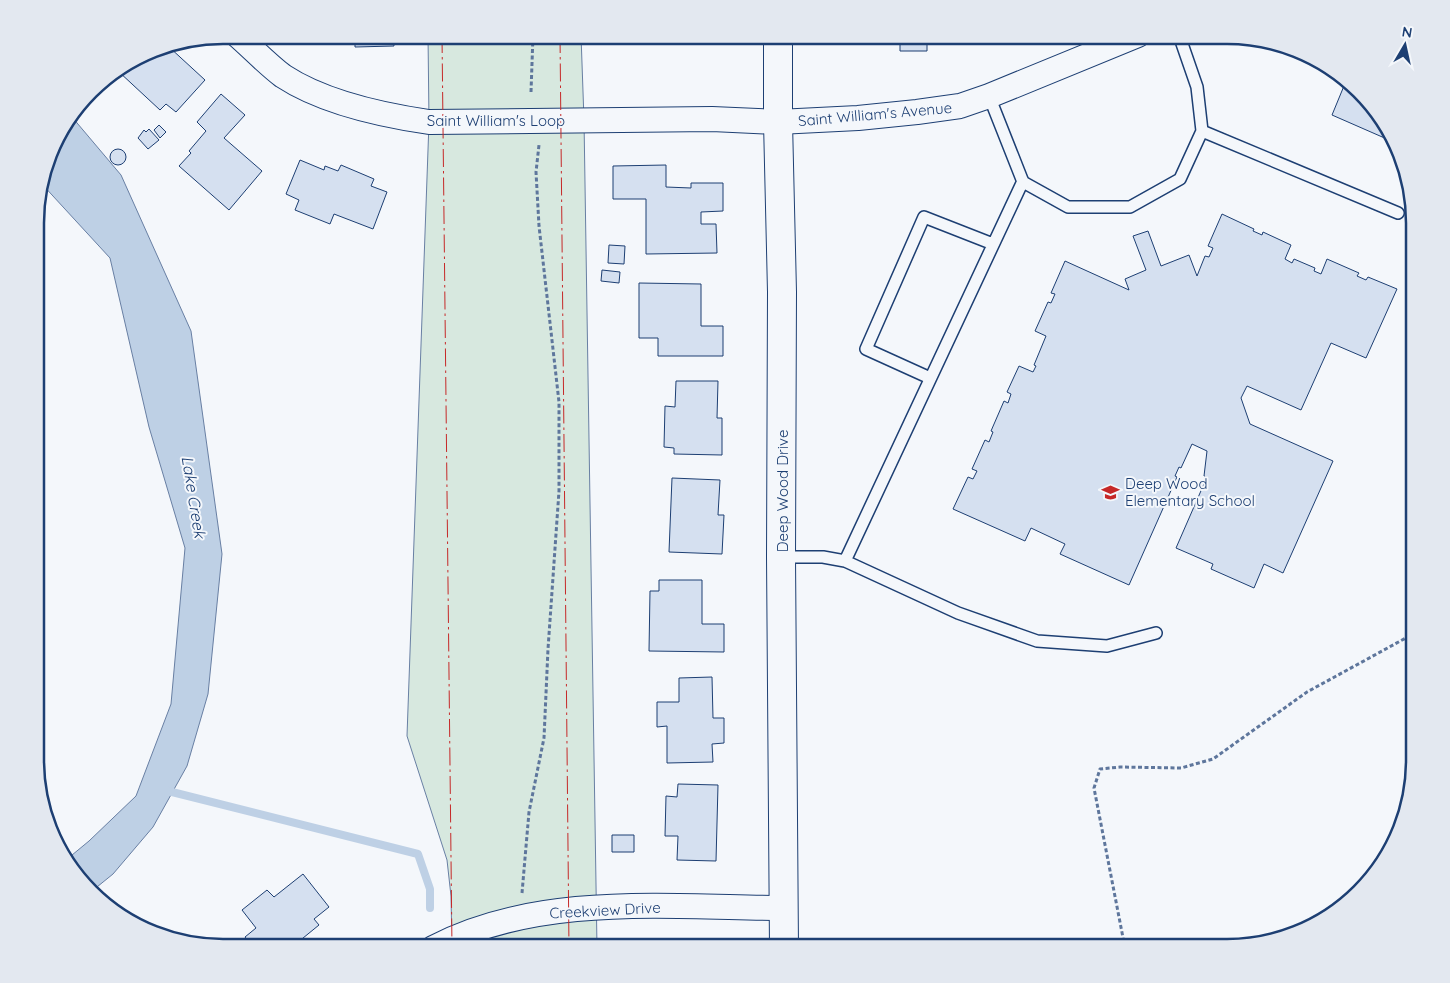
<svg xmlns="http://www.w3.org/2000/svg" width="1450" height="983" viewBox="0 0 1450 983" font-family="Quicksand,sans-serif">
<rect width="100%" height="100%" fill="#f4f7fb"/>
<!-- green -->
<path fill="#d7e8df" stroke="#687fa3" d="M428,35H581L584,120L597,948H452L451,896L447,860L407,736L429,122Z"/>
<!-- water -->
<path fill="#bed0e5" stroke="#687fa3" d="M72,117L121,175L191,331L222,554L208,694L187,766L153,827L113,874L92,891L66,860L89,841L136,796L171,704L185,548L149,427L110,258L41,183L55,140Z"/>
<g fill="none" stroke-linecap="round" stroke-linejoin="round">
<!-- stream -->
<path stroke="#bed0e5" stroke-width="8" d="M164,790L418,854L430,889V908"/>
</g>
<!-- building -->
<path fill="#d5e0f0" stroke="#1d3f73" d="M355,35H393L394,46L355,47Z
M900,35H927V51H900Z
M168,46L205,80L176,112L166,104L160,110L118,71L151,49Z
M1346,81L1348,82L1395,140L1396,143L1332,115Z
M221,94L245,115L224,138L262,171L229,210L179,166L191,153L189,151L206,131L197,122Z
M159,125L166,132L160,138L154,130Z
M149,129L159,140L148,149L138,138L144,130L146,132Z
M110 157a8 8 0 1 1 16 0a8 8 0 1 1-16 0Z
M300,160L324,170L325,166L338,171L341,165L374,179L371,186L387,192L373,229L334,214L330,224L295,210L299,200L286,194Z
M666,165V187L691,188V183H723V211L701,212V224H716L717,253L646,254V199H613V166Z
M1222,214L1254,229L1253,231L1262,235L1263,232L1291,245L1285,259L1292,263L1294,259L1315,268L1314,271L1321,274L1327,259L1359,273L1357,276L1366,280L1368,277L1397,289L1366,358L1331,343L1301,410L1247,386L1241,398L1250,424L1333,461L1283,573L1264,564L1254,588L1211,569L1213,564L1176,548L1207,477L1204,476L1207,451L1192,444L1181,468L1179,467L1175,476L1177,477L1129,585L1060,554L1065,544L1031,528L1025,541L953,509L968,477L973,479L977,471L972,469L985,440L989,442L993,432L991,431L1004,401L1008,403L1011,394L1007,392L1019,366L1033,372L1036,366L1034,365L1046,336L1035,331L1048,302L1051,303L1055,294L1051,293L1065,261L1129,290L1125,279L1146,270L1133,236L1148,231L1161,266L1189,255L1197,276L1205,256L1209,257L1213,248L1208,246Z
M609,245L625,246L624,264L608,263Z
M602,270L620,272L619,283L601,281Z
M639,283L701,284V326H723V356H658V338H639Z
M676,381H718L717,418H722V455L674,454V448L664,447L665,406L675,407Z
M37,417L43,438L37,439Z
M672,478L720,480L718,515H724L722,554L669,552Z
M37,506L43,507L40,543L37,542Z
M659,580H702V624H724V652L649,651L650,591H659Z
M712,677L713,718H724V743L712,744L713,762L667,763V726L657,727V702H679V678Z
M678,784L718,785L716,861L677,860L678,836H665L666,796L677,797Z
M612,835H634V852H612Z
M303,874L329,907L314,919L319,925L292,947L293,948H253L245,937L256,928L242,910L267,890L274,897Z"/>
<g fill="none" stroke-linecap="round" stroke-linejoin="round">
<defs>
<path id="lane" d="M989,96L1023,182L1068,207H1130L1180,179L1202,131L1197,87L1179,35
M1202,131L1398,213
M930,378L866,349L924,217L993,244
M781,557H823L845,561L958,613L1037,641L1107,646L1156,633
M845,561L1023,181"/>
<path id="street" d="M237,35C252,48 267,64 283,76C324,103 381,115 429,122L712,119L778,122L858,118L917,112L960,106L989,96L1138,35
M433,948C537,893 669,907 783,908"/>
<path id="secondary" d="M778,35V122L782,292L781,557L784,948"/>
</defs>
<!-- lane casing -->
<use href="#lane" stroke="#1d3f73" stroke-width="14"/>
<!-- street casing -->
<use href="#street" stroke="#1d3f73" stroke-width="26"/>
<!-- secondary casing -->
<use href="#secondary" stroke="#1d3f73" stroke-width="30"/>
<!-- path -->
<path stroke="#5e769c" stroke-width="3" stroke-dasharray="4 2.5" stroke-linecap="butt" d="M531,92L533,35
M522,893L529,812L544,738L548,649L559,491V402L539,226L536,172L539,145
M1125,948L1094,788L1100,769L1120,767L1181,768L1213,759L1307,692L1415,633"/>
<!-- lane -->
<use href="#lane" stroke="#f4f7fb" stroke-width="11"/>
<!-- street -->
<use href="#street" stroke="#f4f7fb" stroke-width="24"/>
<!-- secondary -->
<use href="#secondary" stroke="#f4f7fb" stroke-width="28"/>
<!-- power -->
<path stroke="#c62828" stroke-width="1" stroke-dasharray="18 4 2.5 4" stroke-linecap="butt" d="M442,35L452,948
M560,35L569,948"/>
</g>
<!-- icons -->
<defs>
<symbol id="school-bare" viewBox="-9 -9 18 18"><path d="M0-5L7-2L0 1L-7-2ZM-4 1L0 2.5L4 1V4Q0 6-4 4Z" fill="#c62828" stroke="#f4f7fb" stroke-width="2.5" paint-order="stroke"/></symbol>
</defs>
<g fill-rule="evenodd">
<use href="#school-bare" x="1098" y="480" width="25" height="25"/>
</g>
<g text-anchor="middle" dominant-baseline="central" stroke-width="4" stroke-linejoin="round" paint-order="stroke">
<!-- street labels -->
<g font-size="15" fill="#1d3f73" stroke="#f4f7fb">
<text transform="translate(875 114) rotate(-5)">Saint William's Avenue</text>
<text x="496" y="120">Saint William's Loop</text>
<text transform="translate(782 491) rotate(-90)">Deep Wood Drive</text>
<text transform="translate(605 910) rotate(-3)">Creekview Drive</text>
</g>
<!-- poi labels -->
<g font-size="15" fill="#1d3f73" stroke="#f4f7fb" text-anchor="start">
<text x="1125" y="483">Deep Wood<tspan x="1125" dy="17">Elementary School</tspan></text>
</g>
<!-- water labels -->
<g font-size="16" font-style="italic" fill="#1d3f73" stroke="#f4f7fb">
<text transform="translate(194 497) rotate(81)">Lake Creek</text>
</g>
</g>
<!-- crop -->
<path d="M0 0H1450V983H0ZM223 44H1227A179 179 0 0 1 1406 223V760A179 179 0 0 1 1227 939H223A179 179 0 0 1 44 760V223A179 179 0 0 1 223 44Z" fill="#e3e8f0" fill-rule="evenodd"/>
<path fill="none" stroke="#1d3f73" stroke-width="2.5" d="M223 44H1227A179 179 0 0 1 1406 223V760A179 179 0 0 1 1227 939H223A179 179 0 0 1 44 760V223A179 179 0 0 1 223 44Z"/>
<!-- north arrow -->
<g transform="translate(1405 45) rotate(9)" stroke="#f4f7fb" stroke-width="4" paint-order="stroke">
<path d="M0-4L9 19L0 12L-9 19Z" fill="#1d3f73"/>
<text y="-8" font-size="14" font-weight="bold" text-anchor="middle" fill="#1d3f73">N</text>
</g>
</svg>
